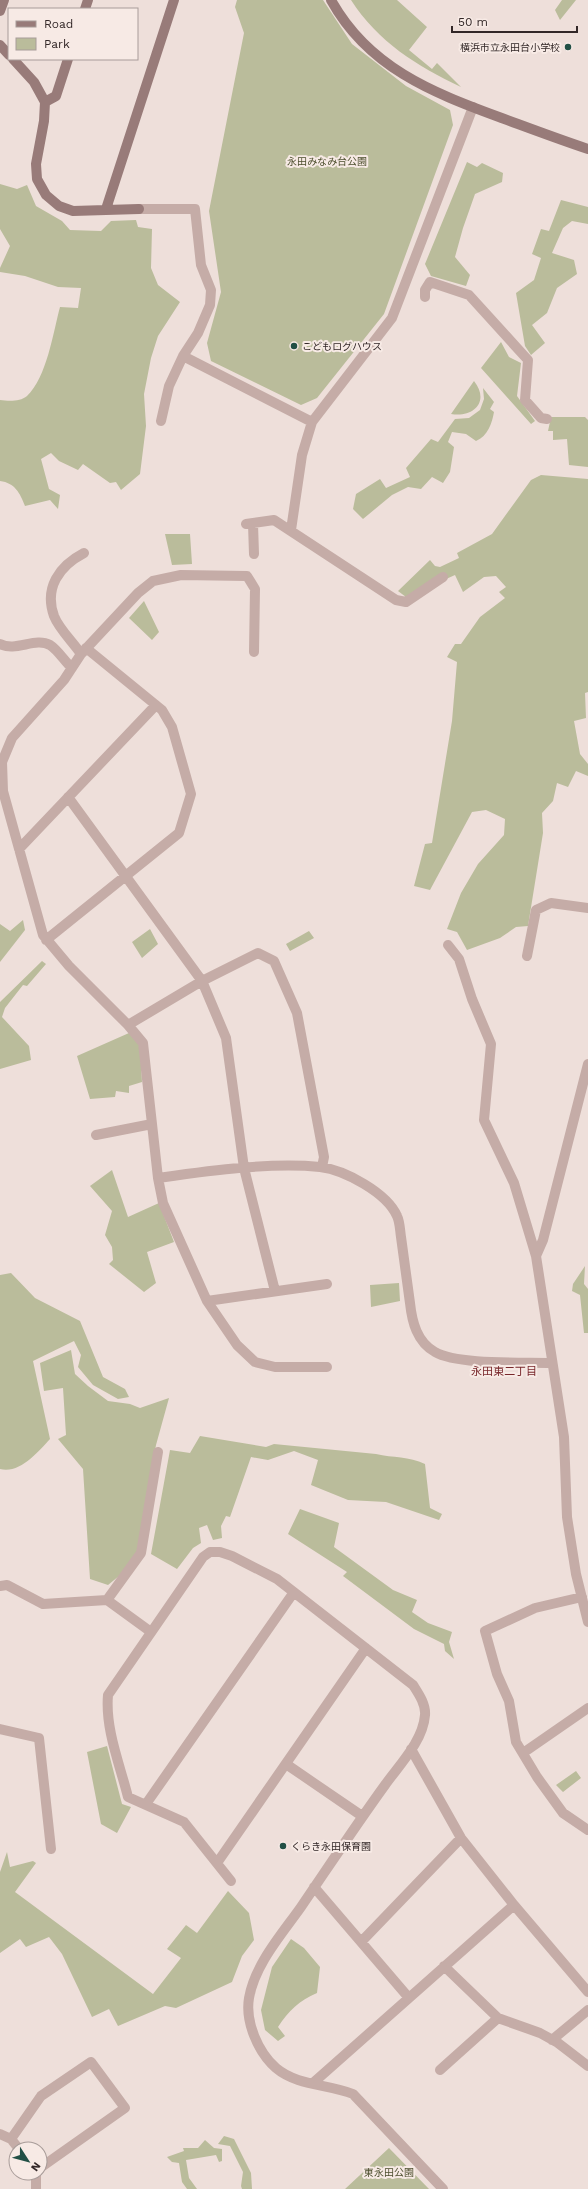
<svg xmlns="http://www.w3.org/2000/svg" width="588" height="2189" viewBox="0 0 588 2189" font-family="'Work Sans','Noto Sans JP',sans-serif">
<rect width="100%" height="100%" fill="#eedfda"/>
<!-- green -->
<path fill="#babc9b" d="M237,0H323L352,44L406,86L450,110L453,125L384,314L317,398L301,405L211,361L207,343L221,292L209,211L244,33L235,7Z
M351,0H397L427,27L409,50L432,69L437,63L461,87C417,66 378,42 351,0Z
M562,0H576L560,20L555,10Z
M467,162L477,167L482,163L503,173L502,182L475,194L463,228L455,257L470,275L466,286L431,276L425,264Z
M0,184L17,189L27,185L36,206L62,221L70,230L101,231L111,221L136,220L138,227L152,229L151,268L158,285L180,302L158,336L151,358L144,394L146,426L140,474L121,490L116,482L110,483L83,464L78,470L59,461L51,453L41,459L49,489L60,495L58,509L50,500L25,506C20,493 15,483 0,481V400C8,401 20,402 27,396C47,377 53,333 60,307L78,308L81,288L58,287L25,276L0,272V268L10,246L0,229Z
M561,200L588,207V224L572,221L563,228L552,253L574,260L577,274L557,288L547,313L532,325L545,343L531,355L525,346L516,293L534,280L541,258L532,254L541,229L549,231Z
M501,342L509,357L521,363L517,396L535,421L531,424L481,368Z
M474,381C490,401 474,418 451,414Z
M483,388L494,402L490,409L494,412C492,423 488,436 476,441L466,434L452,432L448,442L454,447L450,472L443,483L432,477L421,489L408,487L392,495L363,519L353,509L356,494L380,479L386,488L410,477L406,468L431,439L438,442L455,419L469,418L480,410L484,399Z
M551,417H585L588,420V467L569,465L567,439L553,440V431H548Z
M541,475L588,479V692L585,693L586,718L574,721L580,754L588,764V776L576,771L568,787L557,783L553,801L542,813L543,833L528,926L516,927L500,938L467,950L457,932L447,929L461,893L478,864L504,835L505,819L486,810L472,812L430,890L414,886L425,844L432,843L452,721L457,662L447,657L455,644H461L480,617L505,598L499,592L506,587L496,576L484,577L463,592L455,575L406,597L398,591L430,560L435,566L440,567L459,558L457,553L492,534L531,480Z
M165,534H190L192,564L172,565Z
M144,601L159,632L152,640L129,618Z
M23,920L25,930L0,962V924L10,931Z
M150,929L158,944L142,958L132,942Z
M309,931L314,938L290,951L286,944Z
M42,961L46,964L27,986L23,985L5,1008L2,1017L29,1046L31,1060L0,1069V1002Z
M129,1033L140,1046L142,1082L129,1086V1093L116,1091L115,1097L90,1099L77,1056Z
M112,1170L128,1217L159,1203L174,1242L147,1252L156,1283L144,1292L109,1264L113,1260L112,1247L105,1235L112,1211L90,1186Z
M585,1266L584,1284L588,1289V1333H584L580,1295L572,1291L573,1284Z
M11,1273L35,1298L80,1321L103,1377L125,1389L129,1397L118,1399L93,1385L78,1367L81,1355L74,1341L33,1361L50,1439C38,1452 20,1474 0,1469V1275Z
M399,1283L400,1301L371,1307L370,1285Z
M71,1350L75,1374L88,1386L108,1401L130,1404L140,1408L169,1398L156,1445L137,1553L119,1576L108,1585L90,1579L83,1469L58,1439L66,1435L63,1388L44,1391L40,1363Z
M200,1436L266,1447L274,1444L376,1454C393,1458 409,1456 425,1464L430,1508L442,1514L439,1520L386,1502L348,1500L311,1485L318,1460L294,1451L268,1460L251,1457L230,1517L226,1516L221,1526L222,1538L213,1540L207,1525L199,1528L201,1543L193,1548L177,1569L151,1554L170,1450L190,1453Z
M300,1509L339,1523L334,1547L393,1590L417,1600L412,1612L428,1623L452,1632L449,1642L454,1659L445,1651L444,1644L414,1629L343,1576L347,1572L288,1534Z
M107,1746L122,1804L131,1807L117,1833L101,1824L87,1752Z
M576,1771L581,1778L563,1792L556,1785Z
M7,1852L10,1867L33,1861L36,1863L15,1892L153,1994L181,1958L167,1949L186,1925L197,1933L228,1891L249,1913L254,1940L242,1956L232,1982L176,2008L165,2006L118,2026L109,2009L92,2017L62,1954L49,1937L26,1947L20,1939L0,1953V1872Z
M291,1939L304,1948L320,1967L317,1993C299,2001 289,2010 278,2027L285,2036L278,2041L265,2030L261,2010L272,1967Z
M224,2136L234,2139L251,2173L252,2189H242L241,2186L243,2172L230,2146L218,2144Z
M205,2140L214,2148L222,2149V2161L219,2162L216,2155L186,2160L189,2178L197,2189H187L182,2182L179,2163L172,2162L167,2157L184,2151L183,2148H198Z
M389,2148L429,2189H345Z"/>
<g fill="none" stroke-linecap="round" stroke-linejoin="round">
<!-- street -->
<path stroke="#c5aca7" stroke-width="10" d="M139,209H195L201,265L211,290L210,305L198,333L183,356L169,386L161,421
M425,297V290L430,282L469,295L528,360L525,400L541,418L547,419
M183,356L312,422
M246,524L274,520L396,600L406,602L443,577
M253,524L254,554
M291,530L302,455L312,422L392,318L473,107
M0,644C16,652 35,637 50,645C58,650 65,662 72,668
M254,652L255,589L247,576L181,575L153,581L138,593L81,654L64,680L12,738L2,762L3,791L43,935L69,966L128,1025L143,1043L158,1178L163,1203L207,1301L237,1345L255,1362L275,1367H327
M81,654C73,642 59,629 54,616C44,588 59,566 84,553
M68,797L202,981L226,1038L244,1168L275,1291
M19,849L156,705
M46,940L179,833L191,794L172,727L162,710L86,648
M448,945L459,959L472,999L491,1044L484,1120L514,1183L536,1256L564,1437L567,1517L576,1574L588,1622
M527,956L536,910L551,903L588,908
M128,1025L202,981L258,953L274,961L297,1013L324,1157L322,1167
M96,1135L152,1124
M158,1178C208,1171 270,1162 320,1167C345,1170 387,1193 397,1216C400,1222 400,1231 401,1237C404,1259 407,1281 410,1303C412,1322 417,1342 435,1352C457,1365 523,1362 551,1363
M536,1256L543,1240L588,1064
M207,1301L327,1284
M0,1586L7,1585L43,1604L107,1600L141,1553L158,1452
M582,1597L535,1608L485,1631L497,1674L509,1701L516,1742L537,1777L563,1813L588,1830
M107,1600L151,1632
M0,1729L39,1738L51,1849
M411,1749L461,1838L514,1905L588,1992
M523,1753L588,1708
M286,1764L362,1816
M146,1804L294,1592
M217,1863L366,1648
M231,1881L184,1822L128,1797C120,1765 105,1729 108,1695L203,1557L210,1552H220L232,1556L277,1579L413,1685C418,1693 426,1704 425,1715C423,1741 400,1764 385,1785C356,1825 329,1866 301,1907C282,1934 255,1964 249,1998C245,2022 258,2052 276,2068C297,2086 329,2084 353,2094L443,2189
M314,1887L409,1998
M361,1942L461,1838
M444,1966L498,2018L540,2033L558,2043L588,2066
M552,2040L588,2010
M440,2070L498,2018
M313,2083L514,1905
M0,2134L11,2139L41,2096L91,2062L125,2108L40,2168
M11,2139L19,2149
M36,2173V2189"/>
<!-- secondary -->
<path stroke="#987b79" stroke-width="10" d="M331,0C368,67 431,92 499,117C529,128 558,139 588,149
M85,9L88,0
M0,11L4,0
M0,45L9,55
M13,59L34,82L45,102L44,121L36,164L37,179L46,195L59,206L73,211L139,209
M45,102L56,96L68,59
M106,209L174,0"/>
</g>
<!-- markers -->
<g fill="#214f45" stroke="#f7eae5" stroke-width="1.5">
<circle cx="568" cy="47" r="4"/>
<circle cx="294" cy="346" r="4"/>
<circle cx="283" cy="1846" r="4"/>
</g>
<g text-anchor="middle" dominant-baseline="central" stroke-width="4" stroke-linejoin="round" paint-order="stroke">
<!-- poi labels -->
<g font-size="10" fill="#322727" stroke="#f7eae5" text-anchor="start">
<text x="560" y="47" text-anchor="end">横浜市立永田台小学校</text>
<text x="302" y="346">こどもログハウス</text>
<text x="291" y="1846">くらき永田保育園</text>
</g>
<!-- park labels -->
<g font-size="10" fill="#4c4e2d" stroke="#f7eae5">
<text x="327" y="161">永田みなみ台公園</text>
<text x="389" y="2172">東永田公園</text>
</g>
<!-- neighbourhood labels -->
<g font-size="11" fill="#79282c" stroke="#f7eae5">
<text x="504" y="1371">永田東二丁目</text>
</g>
</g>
<!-- legend -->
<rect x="8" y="8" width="130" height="52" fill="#f7eae5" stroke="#a89c99"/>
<rect x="16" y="21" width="20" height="6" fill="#987b79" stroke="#a89c99"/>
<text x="44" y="28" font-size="12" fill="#322727">Road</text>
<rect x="16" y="38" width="20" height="12" fill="#babc9b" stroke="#a89c99"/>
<text x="44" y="48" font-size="12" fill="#322727">Park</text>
<!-- north arrow -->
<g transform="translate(28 2161) rotate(126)"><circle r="19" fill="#f7eae5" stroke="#a89c99"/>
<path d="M0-3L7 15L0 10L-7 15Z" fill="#214f45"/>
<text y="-6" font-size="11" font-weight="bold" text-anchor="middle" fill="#322727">N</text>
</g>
<!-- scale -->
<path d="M452 26v6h125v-6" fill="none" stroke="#322727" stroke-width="2"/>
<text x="458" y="26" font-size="12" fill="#322727" stroke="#f7eae5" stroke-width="3" paint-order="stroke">50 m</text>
</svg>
